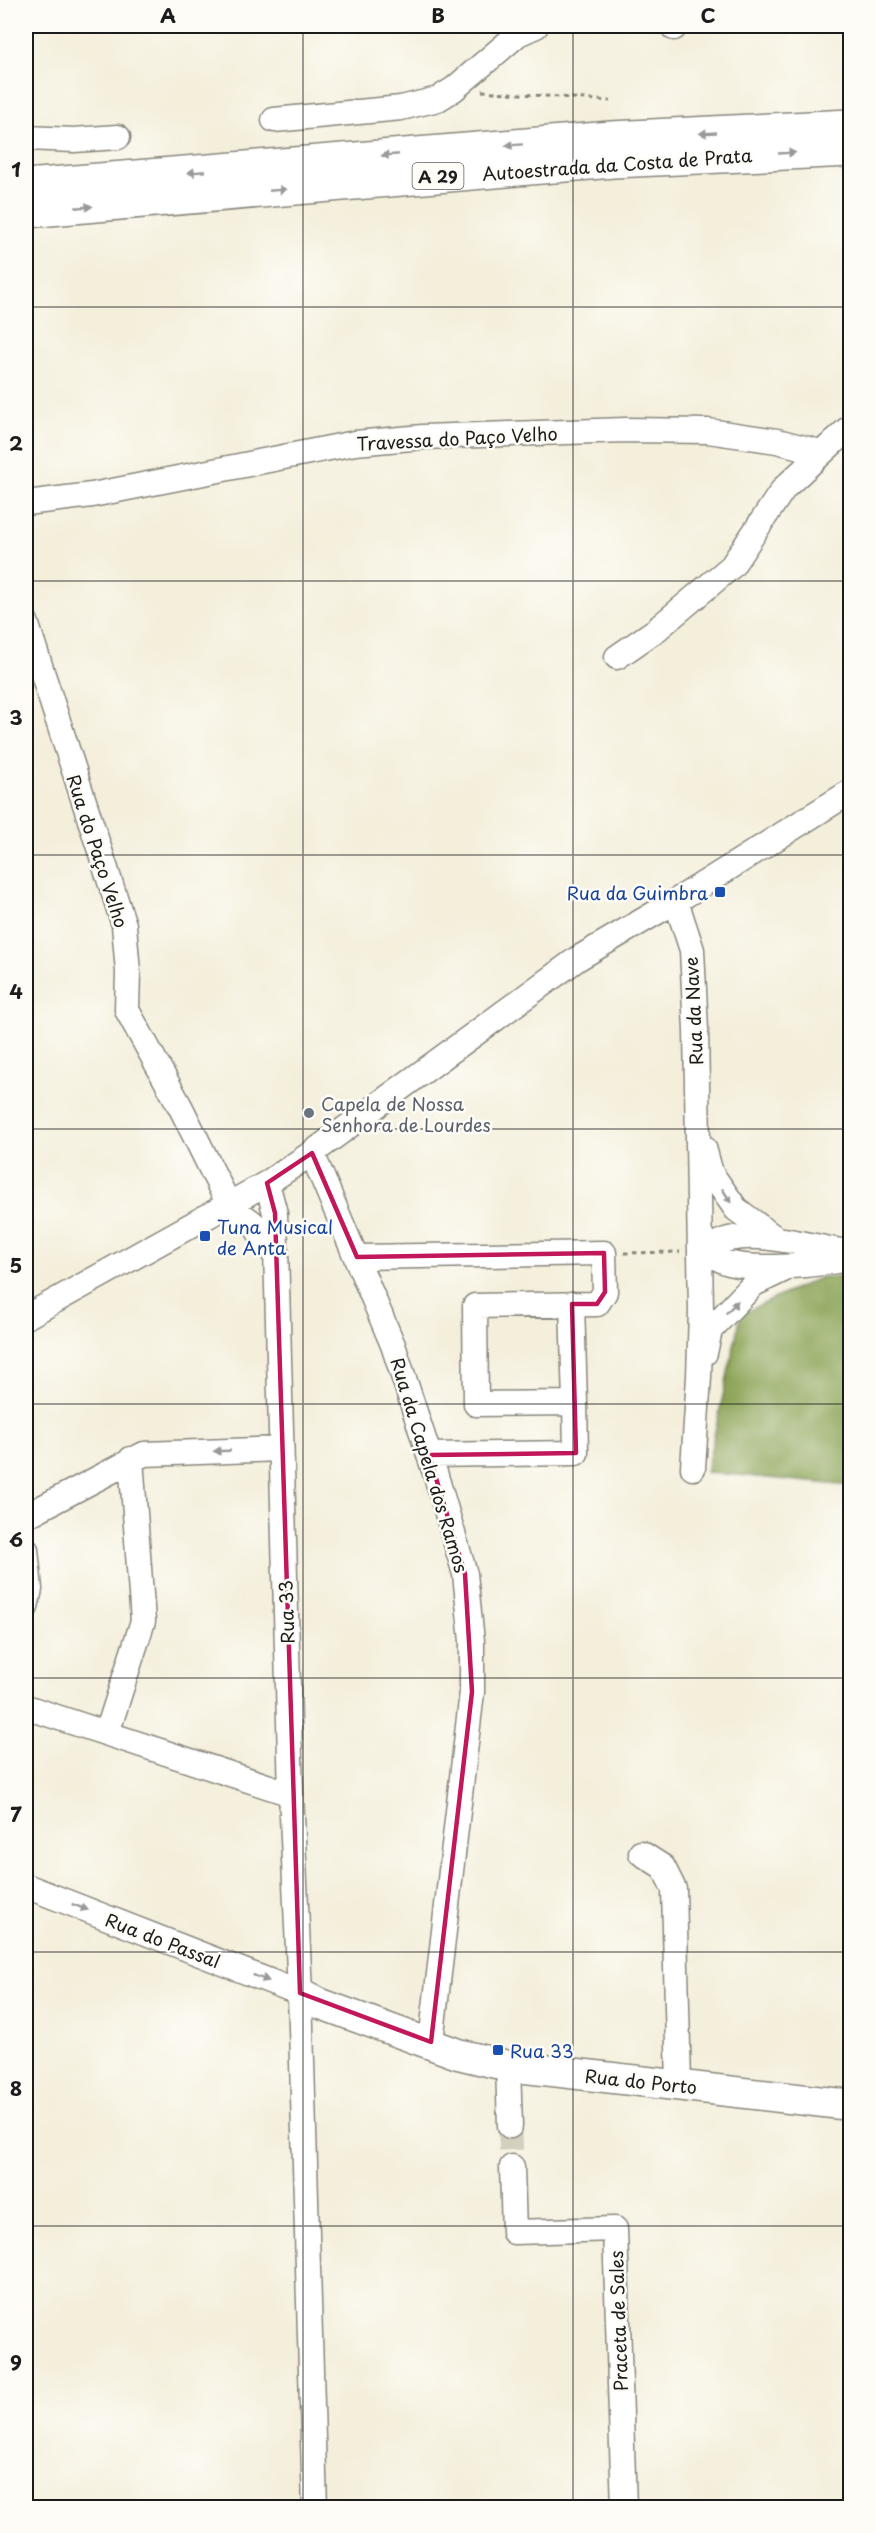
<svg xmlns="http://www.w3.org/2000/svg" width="876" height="2533" viewBox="0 0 876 2533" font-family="'Playpen Sans',sans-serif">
<rect width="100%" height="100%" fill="#fdfcf7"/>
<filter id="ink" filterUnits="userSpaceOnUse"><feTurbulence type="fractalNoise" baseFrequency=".0167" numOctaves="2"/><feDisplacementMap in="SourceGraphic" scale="12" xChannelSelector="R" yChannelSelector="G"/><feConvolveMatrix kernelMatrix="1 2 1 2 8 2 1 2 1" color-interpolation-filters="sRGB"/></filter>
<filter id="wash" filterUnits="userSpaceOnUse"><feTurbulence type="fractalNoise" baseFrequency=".008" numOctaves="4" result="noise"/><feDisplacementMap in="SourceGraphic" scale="24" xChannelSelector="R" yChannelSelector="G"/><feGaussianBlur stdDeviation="1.35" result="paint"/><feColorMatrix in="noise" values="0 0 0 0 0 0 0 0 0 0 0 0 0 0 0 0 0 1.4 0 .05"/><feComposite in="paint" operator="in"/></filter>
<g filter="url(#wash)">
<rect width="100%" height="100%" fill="#f4efdb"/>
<!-- forest -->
<path fill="#8aa355" stroke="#536038" stroke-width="1.5" d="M850,1276V1486L706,1472L741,1314L821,1277Z"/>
</g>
<g filter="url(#ink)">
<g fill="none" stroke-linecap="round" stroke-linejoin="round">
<!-- minor-tunnel -->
<path stroke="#d4cfbe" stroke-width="24" stroke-dasharray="24 12" stroke-linecap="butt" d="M510,2126L512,2167"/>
<defs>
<path id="minor" d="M674,28L675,26
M274,120L401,108L438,99L454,89L518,34L536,26
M26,138L74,140L118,137
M26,503L92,495L355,443L423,437L626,430L708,431L777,441L820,452
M26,622L124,925L128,972L127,1010L181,1108L229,1205L253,1223L276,1257
M617,657L656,630L732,566L784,488L850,427
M676,901L692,950L696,1030L701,1310L699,1377L693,1468
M704,1148L711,1173L736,1209L775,1238
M312,1153L393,1345L436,1476L465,1574L472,1641V1692L431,2042
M267,1183L275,1213L291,1794L300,1993L315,2508
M700,1232C705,1245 711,1257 726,1262C753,1272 822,1265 850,1258
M357,1257L604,1253L605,1292L597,1304L475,1306L476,1404L575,1403L576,1453L429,1455
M703,1262C705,1256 707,1250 713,1246C744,1225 807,1246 842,1251
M572,1304L575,1403
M26,1317L267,1183L312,1153L577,959L676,901L850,792
M705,1353L710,1330L754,1284L785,1269
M26,1516L144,1454L281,1449
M26,1550L30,1589L26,1607
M26,1707L291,1794
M107,1733L143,1621L131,1459
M641,1853L663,1867L674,1889L679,2085
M26,1886L300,1993
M508,2066L510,2126
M512,2167L514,2232L615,2229L624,2508"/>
<path id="major" d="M300,1993L321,2004L458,2054L508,2066L850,2105"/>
<path id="highway" d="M26,186L611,138L850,126
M26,211L613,161L850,150"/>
</defs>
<!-- minor casing -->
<use href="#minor" stroke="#88867c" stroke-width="27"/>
<!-- major casing -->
<use href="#major" stroke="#88867c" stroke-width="33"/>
<!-- highway casing -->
<use href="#highway" stroke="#88867c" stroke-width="36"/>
<!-- path -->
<path stroke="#88867c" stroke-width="3" stroke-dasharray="4.5 4.5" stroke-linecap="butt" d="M482,91L610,101
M624,1253L680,1252
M850,1405V1431
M813,2508L829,2503L850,2506"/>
<!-- minor -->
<use href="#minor" stroke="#fff" stroke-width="24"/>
<!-- major -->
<use href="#major" stroke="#fff" stroke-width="30"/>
<!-- highway -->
<use href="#highway" stroke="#fff" stroke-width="33"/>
</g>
<!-- one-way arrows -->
<defs><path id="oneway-solid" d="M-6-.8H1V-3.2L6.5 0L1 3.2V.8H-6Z" transform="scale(1.5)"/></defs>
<g fill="#999">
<use href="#oneway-solid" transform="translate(708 133) rotate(177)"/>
<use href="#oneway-solid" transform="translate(514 145) rotate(176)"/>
<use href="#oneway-solid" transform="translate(787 153) rotate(-3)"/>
<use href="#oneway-solid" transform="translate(390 155) rotate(175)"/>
<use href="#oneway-solid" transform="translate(196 172) rotate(175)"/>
<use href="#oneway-solid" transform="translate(278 190) rotate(-5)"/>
<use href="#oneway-solid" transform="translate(84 207) rotate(-5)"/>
<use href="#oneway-solid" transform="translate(727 1196) rotate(56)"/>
<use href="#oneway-solid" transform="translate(732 1307) rotate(-46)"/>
<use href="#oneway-solid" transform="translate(222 1451) rotate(178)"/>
<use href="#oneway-solid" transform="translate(80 1907) rotate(21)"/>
<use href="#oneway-solid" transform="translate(261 1978) rotate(21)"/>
</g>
</g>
<!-- marked area -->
<path fill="none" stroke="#c2185b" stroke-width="4.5" stroke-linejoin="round" d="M312,1153L357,1257L604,1253L605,1292L597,1304H572L576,1453L429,1455L465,1574L472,1692L431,2042L300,1993L275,1213L267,1183Z"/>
<!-- grid -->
<path fill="none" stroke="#1c1c1c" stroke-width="1.5" stroke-opacity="0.55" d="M303,26V2508M573,26V2508M26,307H850M26,581H850M26,855H850M26,1129H850M26,1404H850M26,1678H850M26,1952H850M26,2226H850"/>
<!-- markers -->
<g fill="#1a4fb4" stroke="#fdfcf7" stroke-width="2">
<rect x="714" y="886" width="12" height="12" rx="3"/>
<rect x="199" y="1230" width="12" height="12" rx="3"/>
<rect x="492" y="2044" width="12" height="12" rx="3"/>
</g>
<circle fill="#6b7280" stroke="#fdfcf7" stroke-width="2" cx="309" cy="1113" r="6"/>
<g text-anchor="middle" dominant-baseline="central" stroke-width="5" stroke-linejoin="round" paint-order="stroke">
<!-- shield labels -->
<rect fill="#fdfcf7" stroke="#605f5e" stroke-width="1.5" x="412.5" y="163" width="51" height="26" rx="4.5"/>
<g font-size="16" font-weight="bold" fill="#1c1c1c">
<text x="438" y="176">A 29</text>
</g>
<!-- street labels -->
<g font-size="18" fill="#1c1c1c" stroke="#fdfcf7">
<text transform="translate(617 164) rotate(-4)">Autoestrada da Costa de Prata</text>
<text transform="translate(457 438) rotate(-3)">Travessa do Paço Velho</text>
<text transform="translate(98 851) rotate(72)">Rua do Paço Velho</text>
<text transform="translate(693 1011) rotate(-93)">Rua da Nave</text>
<text transform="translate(430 1465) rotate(73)">Rua da Capela dos Ramos</text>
<text transform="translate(286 1612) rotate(-92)">Rua 33</text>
<text transform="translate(163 1940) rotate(21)">Rua do Passal</text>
<text transform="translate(641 2081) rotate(6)">Rua do Porto</text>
<text transform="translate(618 2321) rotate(-92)">Praceta de Sales</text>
</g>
<!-- transit labels -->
<g font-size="18" fill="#164399" stroke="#fdfcf7" text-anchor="start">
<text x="708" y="892" text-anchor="end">Rua da Guimbra</text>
<text x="217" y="1226">Tuna Musical<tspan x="217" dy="21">de Anta</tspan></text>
<text x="510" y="2050">Rua 33</text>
</g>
<!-- worship labels -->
<g font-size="18" fill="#5b616d" stroke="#fdfcf7" text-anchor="start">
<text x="321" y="1103">Capela de Nossa<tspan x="321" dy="21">Senhora de Lourdes</tspan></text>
</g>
</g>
<!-- margin -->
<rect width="876" height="2533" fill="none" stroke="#fdfcf7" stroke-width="66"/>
<rect x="33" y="33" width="810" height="2467" fill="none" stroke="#1c1c1c" stroke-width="2"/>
<g font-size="20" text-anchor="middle" font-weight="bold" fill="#1c1c1c">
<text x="168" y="23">A</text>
<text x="438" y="23">B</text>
<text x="708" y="23">C</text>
<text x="16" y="177">1</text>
<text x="16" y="451">2</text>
<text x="16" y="725">3</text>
<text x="16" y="999">4</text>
<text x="16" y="1273">5</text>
<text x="16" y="1547">6</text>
<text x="16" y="1822">7</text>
<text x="16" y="2096">8</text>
<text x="16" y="2370">9</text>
</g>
</svg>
